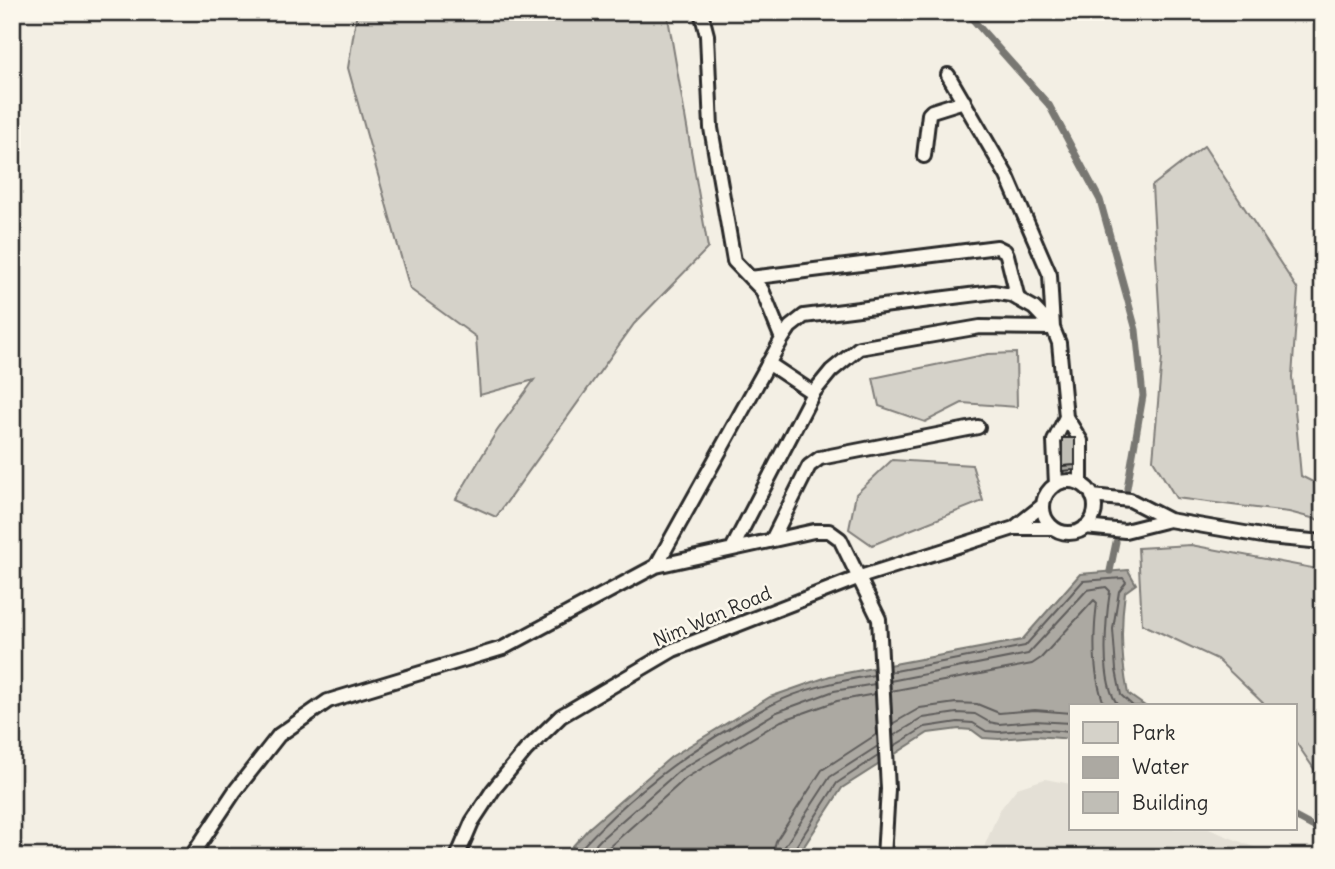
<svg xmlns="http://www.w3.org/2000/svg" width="1335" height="869" viewBox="0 0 1335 869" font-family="Delius,sans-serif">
<rect width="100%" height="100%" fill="#f3efe4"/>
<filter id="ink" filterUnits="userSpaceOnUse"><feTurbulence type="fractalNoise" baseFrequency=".0143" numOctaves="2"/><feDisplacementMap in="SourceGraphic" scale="14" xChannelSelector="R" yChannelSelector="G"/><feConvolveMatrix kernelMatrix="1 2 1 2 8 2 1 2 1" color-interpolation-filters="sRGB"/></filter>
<g filter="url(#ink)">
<!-- built -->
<path fill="#e4e0d6" d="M1045,779L1071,784V829H1209L1278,857H980L999,811L1017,788Z"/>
<!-- green -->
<path fill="#d5d2c9" stroke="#807e7a" stroke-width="2" d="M357,12H667L708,248L634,324L496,517L456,499L497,431L534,380L480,395L476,337L410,289L348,68Z
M1204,146L1298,290L1292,377L1301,476L1323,487V521L1289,512L1176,498L1153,460L1162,357L1152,186Z
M1016,353L1017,407L962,403L925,422L879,406L873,378L988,354Z
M892,460L972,465L983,501L872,545L849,529L856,494Z
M1191,545L1323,570V782L1295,741V706H1266L1217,659L1142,624L1138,548Z"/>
<!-- water -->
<path fill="#aca9a2" stroke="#787772" stroke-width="2" d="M1128,570L1136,584L1125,592C1120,627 1121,659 1128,694L1145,706H1071V739L1036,736L999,739L983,738L972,730L959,729L928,733L842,788L797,857H563L589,828L671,757L770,697L830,676L1022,640L1080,574Z"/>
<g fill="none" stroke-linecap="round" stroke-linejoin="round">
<!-- shore -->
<path stroke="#5f5d5b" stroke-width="2" d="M890,672L1025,646L1083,581L1123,578L1126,582L1119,591L1113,629L1116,670L1121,695L1133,706
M890,681L1028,654L1087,590L1106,587L1110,591C1106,618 1099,684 1119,706
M891,691L1032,664L1041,658L1094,600L1097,603C1093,636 1092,675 1105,706
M892,724L920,708L956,703L977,704L999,713L1035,710L1071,713
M893,736L923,718L957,713L975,714L989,722L999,724L1035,721L1071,723
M894,746L925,727L958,722L973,723L986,731L999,732L1036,729L1071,732
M573,857C629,794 697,743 771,705C803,688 840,681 874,675
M584,857L601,839L680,770L777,712L834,691L875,684
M598,857L686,778L781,721L837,701L875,694
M772,857L776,841L822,770L877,734
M783,857L785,846L830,777L878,746
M792,857L793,851L837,783L878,756"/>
<!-- stream -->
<path stroke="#787772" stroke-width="7" d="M966,12L1049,105L1100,200L1136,330L1143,396L1127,488
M1110,571L1116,542
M1295,817L1323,832"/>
<defs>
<path id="lane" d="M701,12L707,35L711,128L734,261L762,290L782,339
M924,156L929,114L932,111L964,101
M750,278L997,247L1005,251L1007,255L1018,299
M768,363L813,393
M1043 507a26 26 0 1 1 52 0a26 26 0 1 1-52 0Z
M1056,485L1054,441L1066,417
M1092,496L1130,500L1169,520L1268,537L1323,542
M1085,527L1125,531L1169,520
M1014,528L1043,505
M772,540L809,466L820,458L978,427
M732,549L813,393L831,371L859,348L980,327L1053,328L1050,275L1007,176L948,75
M656,566L782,339L790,327L804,316L993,292L1011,295L1034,308L1053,328L1059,343L1066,417L1081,441V484
M191,857L235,791L279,735L328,701L503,648L656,566L814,531H829L840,539L879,619L888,789L884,857
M457,857L472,822L493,790L526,750L561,716L673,650L860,577L1014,528H1053"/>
</defs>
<!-- lane casing -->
<use href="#lane" stroke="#2b2b2b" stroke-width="18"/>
<!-- lane -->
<use href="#lane" stroke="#fbf7ec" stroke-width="12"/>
</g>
<!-- wall -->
<path fill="#a5a39d" stroke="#2b2b2b" stroke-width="2" d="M1062,438H1075V470L1062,471Z"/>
<!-- building -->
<path fill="#c0beb6" stroke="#2b2b2b" stroke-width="2" d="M1062,438H1075V465L1062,466Z"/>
</g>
<g text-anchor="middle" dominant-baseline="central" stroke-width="5" stroke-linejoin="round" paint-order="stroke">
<!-- street labels -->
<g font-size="19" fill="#2b2b2b" stroke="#fbf7ec">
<text transform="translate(712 616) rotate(-23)">Nim Wan Road</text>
</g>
</g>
<!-- margin -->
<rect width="1335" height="869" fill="none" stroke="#fbf7ec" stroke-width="42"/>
<rect x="21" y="21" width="1293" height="827" fill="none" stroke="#2b2b2b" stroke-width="2.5" filter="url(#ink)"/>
<!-- legend -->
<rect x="1069" y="704" width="228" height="126" fill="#fbf7ec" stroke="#a8a59f" stroke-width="2"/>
<rect x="1083" y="722" width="35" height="21" fill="#d5d2c9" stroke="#a8a59f" stroke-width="2"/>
<text x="1132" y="740" font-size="21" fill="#2b2b2b">Park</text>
<rect x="1083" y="757" width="35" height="21" fill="#aca9a2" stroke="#a8a59f" stroke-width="2"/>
<text x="1132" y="774" font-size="21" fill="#2b2b2b">Water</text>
<rect x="1083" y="792" width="35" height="21" fill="#c0beb6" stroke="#a8a59f" stroke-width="2"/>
<text x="1132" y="810" font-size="21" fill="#2b2b2b">Building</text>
</svg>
